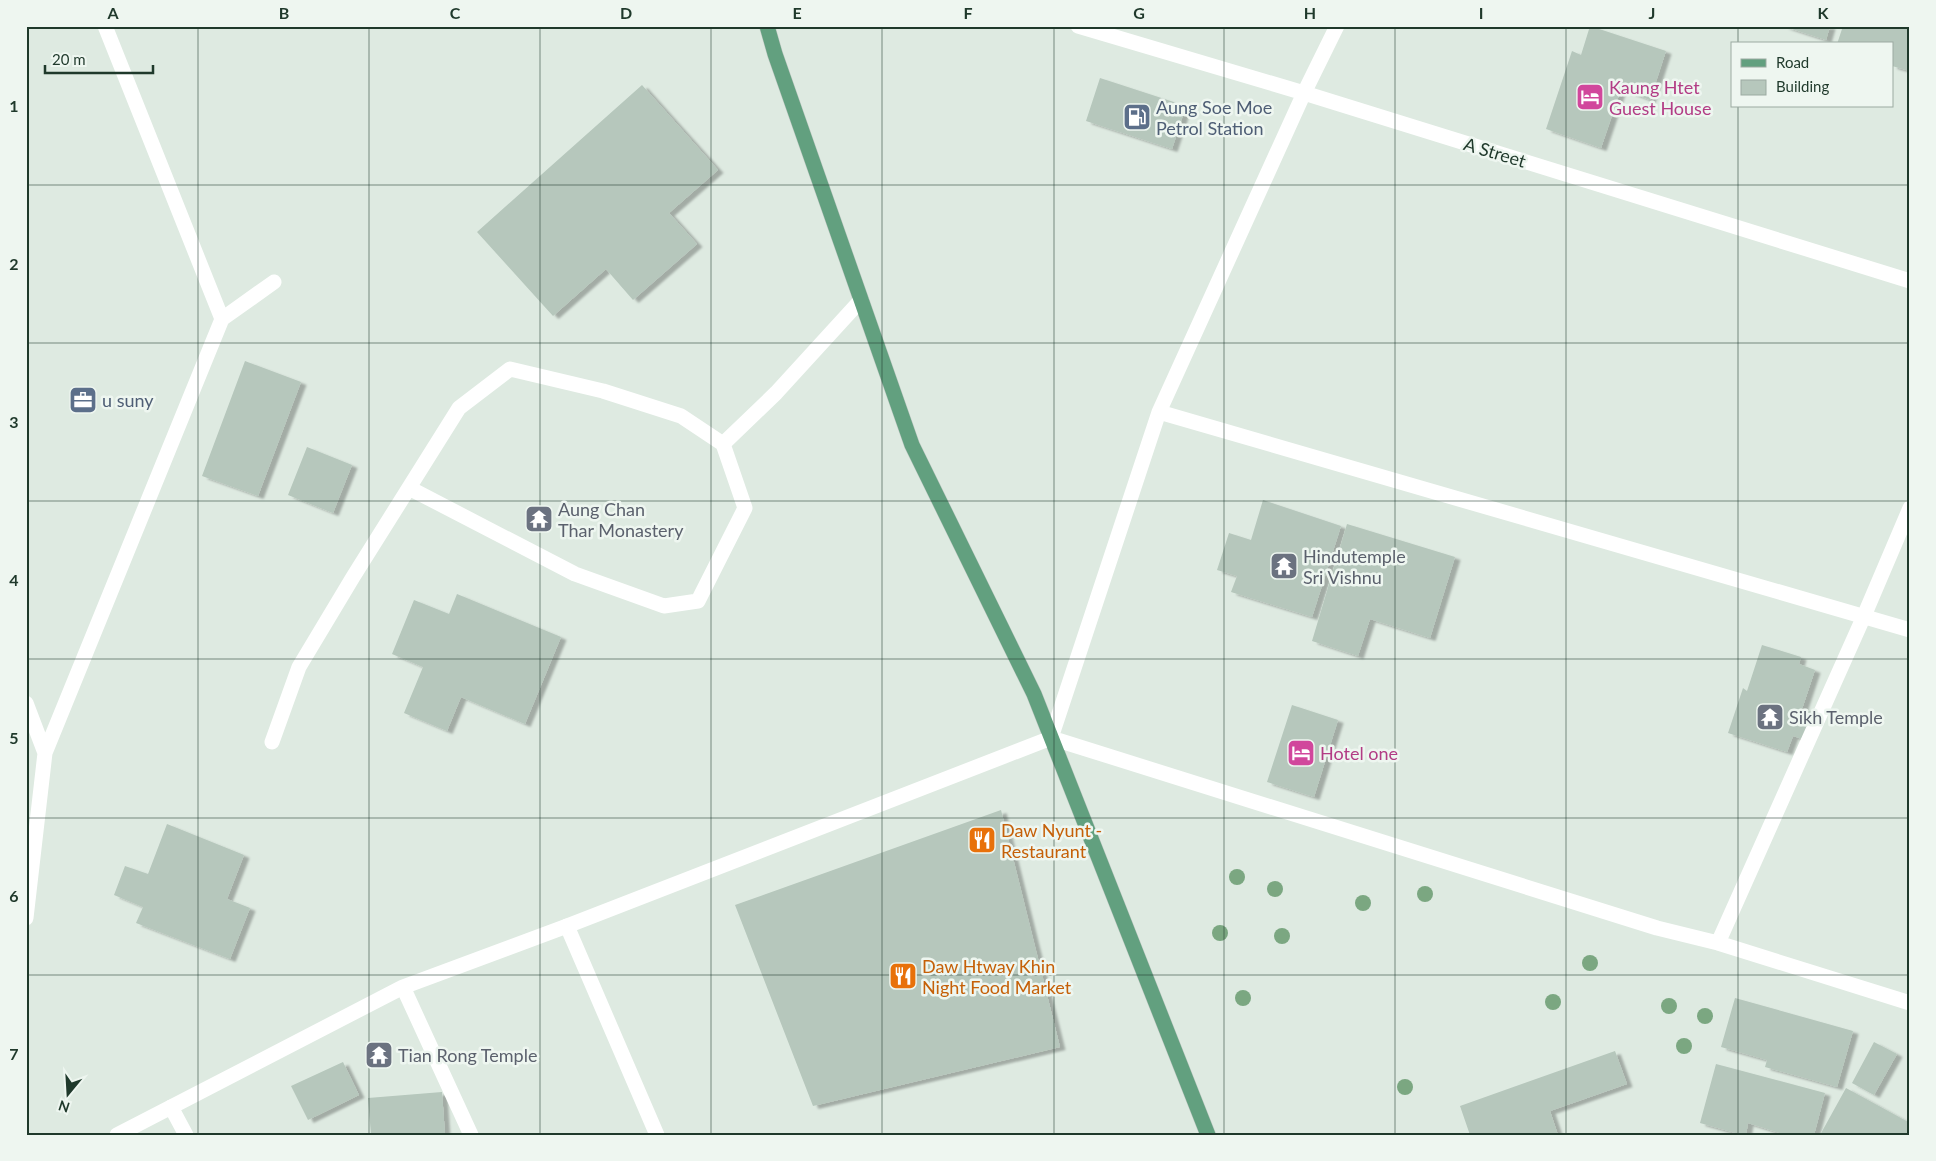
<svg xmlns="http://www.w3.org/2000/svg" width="1936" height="1161" viewBox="0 0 1936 1161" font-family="Lato,sans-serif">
<defs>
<filter id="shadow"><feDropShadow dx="5.5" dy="3" stdDeviation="1" flood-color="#0004"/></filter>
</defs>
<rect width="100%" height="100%" fill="#deeae1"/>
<!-- building -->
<path fill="#b6c7bc" filter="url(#shadow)" d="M1590,26L1666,51L1650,100L1621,89L1601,148L1546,129L1572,51L1581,55Z
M1783,26H1830L1826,40Z
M1843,26H1910V71L1892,66V44H1837Z
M1100,78L1186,106L1172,149L1086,121Z
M642,85L718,170L669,213L697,244L633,300L606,269L553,316L477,232Z
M245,361L301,382L258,496L202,476Z
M307,447L352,465L333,513L288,495Z
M1263,500L1341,526L1312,617L1231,592L1237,576L1217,570L1229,533L1251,540Z
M1347,524L1455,557L1430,638L1370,619L1358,656L1312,641Z
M457,594L561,637L525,724L461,697L447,731L404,713L423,667L392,654L414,600L449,614Z
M1762,645L1801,657L1799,664L1815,670L1802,709L1815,713L1806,740L1793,736L1787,752L1728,733L1743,688L1747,691Z
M1292,705L1338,720L1314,797L1267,782Z
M1001,810L1060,1047L813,1106L735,905Z
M167,824L244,855L227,899L250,908L230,959L136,923L143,907L114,895L125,866L148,874Z
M1735,998L1853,1031L1837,1087L1765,1067L1767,1060L1721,1047Z
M1874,1042L1897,1054L1874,1095L1852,1083Z
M1615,1051L1627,1084L1550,1111L1558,1135H1470L1460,1106Z
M343,1062L359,1095L308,1120L291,1086Z
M1716,1064L1825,1093L1814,1135H1786L1748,1123L1746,1135H1743L1700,1123Z
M1846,1088L1910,1123V1135H1820Z
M442,1092L445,1135H371L368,1098Z"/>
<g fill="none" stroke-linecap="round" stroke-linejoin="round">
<defs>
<path id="primary" d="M767,26L775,54L912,445L1034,694L1208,1135"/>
</defs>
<!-- primary casing -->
<use href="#primary" stroke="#c0c8c4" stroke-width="16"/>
<!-- lane -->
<path stroke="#fff" stroke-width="15" d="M409,488L575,574L664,606L698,601L745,508L723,444
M272,742L299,667L353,577L459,408L510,369L603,391L681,416L723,444L776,393L861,300
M567,926L657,1135
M171,1107L186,1135"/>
<!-- street -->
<path stroke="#fff" stroke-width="15" d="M105,26L222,319
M1078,26L1304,93L1910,281
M1159,412L1910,630
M26,703L45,753
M1051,738L1159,412L1304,93L1337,26
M26,918L45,753L222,319L274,282
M1718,943L1864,616L1910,508
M403,987L471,1135
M117,1135L403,987L567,926L1051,738L1657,928L1718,943L1910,1003"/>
<!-- primary -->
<use href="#primary" stroke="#62a07f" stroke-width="15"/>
</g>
<!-- trees -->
<g fill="#7ba781">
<circle cx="1237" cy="877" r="8"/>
<circle cx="1275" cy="889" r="8"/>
<circle cx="1425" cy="894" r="8"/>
<circle cx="1363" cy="903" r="8"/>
<circle cx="1220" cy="933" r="8"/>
<circle cx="1282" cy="936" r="8"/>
<circle cx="1590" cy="963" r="8"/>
<circle cx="1243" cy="998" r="8"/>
<circle cx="1553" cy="1002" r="8"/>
<circle cx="1669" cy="1006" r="8"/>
<circle cx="1705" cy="1016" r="8"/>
<circle cx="1684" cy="1046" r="8"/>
<circle cx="1405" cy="1087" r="8"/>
</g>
<!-- grid -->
<path fill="none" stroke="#1f392b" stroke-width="1" stroke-opacity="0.55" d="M198,26V1135M369,26V1135M540,26V1135M711,26V1135M882,26V1135M1054,26V1135M1224,26V1135M1395,26V1135M1566,26V1135M1738,26V44M1738,106V1135M26,185H1910M26,343H1910M26,501H1910M26,659H1910M26,818H1910M26,975H1910"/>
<!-- icons -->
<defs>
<symbol id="hotel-square" viewBox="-11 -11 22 22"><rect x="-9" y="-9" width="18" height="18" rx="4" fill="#d1479c" stroke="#eef6f0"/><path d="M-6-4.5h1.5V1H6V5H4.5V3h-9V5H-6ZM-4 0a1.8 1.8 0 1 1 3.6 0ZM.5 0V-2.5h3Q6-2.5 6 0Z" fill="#fff"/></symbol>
<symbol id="fuel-square" viewBox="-11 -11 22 22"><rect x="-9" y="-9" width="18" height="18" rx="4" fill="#5c6f8a" stroke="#eef6f0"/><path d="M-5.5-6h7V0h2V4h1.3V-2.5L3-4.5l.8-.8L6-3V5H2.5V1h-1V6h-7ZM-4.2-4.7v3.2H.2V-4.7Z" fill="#fff"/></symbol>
<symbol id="office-square" viewBox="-11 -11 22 22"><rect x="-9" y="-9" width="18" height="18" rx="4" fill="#5c6f8a" stroke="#eef6f0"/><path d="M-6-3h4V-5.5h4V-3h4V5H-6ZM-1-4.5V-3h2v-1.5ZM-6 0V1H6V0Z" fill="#fff"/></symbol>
<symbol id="temple-square" viewBox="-11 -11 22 22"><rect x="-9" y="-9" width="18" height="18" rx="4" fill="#6b7280" stroke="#eef6f0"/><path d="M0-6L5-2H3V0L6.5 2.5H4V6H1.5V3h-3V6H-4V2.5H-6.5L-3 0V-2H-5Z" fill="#fff"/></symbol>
<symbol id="restaurant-square" viewBox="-11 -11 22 22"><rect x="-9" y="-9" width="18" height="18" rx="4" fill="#e8710a" stroke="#eef6f0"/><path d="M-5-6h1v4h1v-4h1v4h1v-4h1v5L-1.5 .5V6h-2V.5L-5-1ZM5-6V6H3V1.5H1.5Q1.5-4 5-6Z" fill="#fff"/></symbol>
</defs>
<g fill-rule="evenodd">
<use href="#hotel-square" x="1574" y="81" width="32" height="32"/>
<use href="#fuel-square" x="1121" y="101" width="32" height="32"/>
<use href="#office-square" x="67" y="384" width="32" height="32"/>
<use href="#temple-square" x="523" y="503" width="32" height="32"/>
<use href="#temple-square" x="1268" y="550" width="32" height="32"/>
<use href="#temple-square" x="1754" y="701" width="32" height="32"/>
<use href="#hotel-square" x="1285" y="737" width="32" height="32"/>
<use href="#restaurant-square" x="966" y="824" width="32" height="32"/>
<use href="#restaurant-square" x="887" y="960" width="32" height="32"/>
<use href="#temple-square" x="363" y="1039" width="32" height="32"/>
</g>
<g text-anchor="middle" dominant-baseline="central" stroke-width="5" stroke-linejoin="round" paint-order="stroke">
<!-- hotel labels -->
<g font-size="18" fill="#b23c85" stroke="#eef6f0" text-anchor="start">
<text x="1609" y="87">Kaung Htet<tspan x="1609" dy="21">Guest House</tspan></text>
<text x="1320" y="753">Hotel one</text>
</g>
<!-- service labels -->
<g font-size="18" fill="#4e5e75" stroke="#eef6f0" text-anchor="start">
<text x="1156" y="107">Aung Soe Moe<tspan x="1156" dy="21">Petrol Station</tspan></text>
<text x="102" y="400">u suny</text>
</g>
<!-- street labels -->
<g font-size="18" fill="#1f392b" stroke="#eef6f0">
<text transform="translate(1495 152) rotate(17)">A Street</text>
</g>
<!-- worship labels -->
<g font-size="18" fill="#5b616d" stroke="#eef6f0" text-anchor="start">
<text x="558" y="509">Aung Chan<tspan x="558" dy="21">Thar Monastery</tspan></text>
<text x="1303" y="556">Hindutemple<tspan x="1303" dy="21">Sri Vishnu</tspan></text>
<text x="1789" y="717">Sikh Temple</text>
<text x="398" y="1055">Tian Rong Temple</text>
</g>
<!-- food labels -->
<g font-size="18" fill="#c56008" stroke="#eef6f0" text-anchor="start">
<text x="1001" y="830">Daw Nyunt -<tspan x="1001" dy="21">Restaurant</tspan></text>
<text x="922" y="966">Daw Htway Khin<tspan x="922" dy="21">Night Food Market</tspan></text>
</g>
</g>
<!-- border -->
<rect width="1936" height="1161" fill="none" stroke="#eef6f0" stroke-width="55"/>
<!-- legend -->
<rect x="1731" y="42" width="162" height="65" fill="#eef6f0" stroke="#9baaa1"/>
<rect x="1741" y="59" width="25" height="8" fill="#62a07f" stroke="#9baaa1"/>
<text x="1776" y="68" font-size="15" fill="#1f392b">Road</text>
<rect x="1741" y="80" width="25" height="15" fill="#b6c7bc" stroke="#9baaa1"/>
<text x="1776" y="92" font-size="15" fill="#1f392b">Building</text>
<!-- north arrow -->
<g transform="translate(68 1094) rotate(198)" stroke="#eef6f0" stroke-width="4" paint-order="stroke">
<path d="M0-4L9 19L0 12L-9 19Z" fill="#1f392b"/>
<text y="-8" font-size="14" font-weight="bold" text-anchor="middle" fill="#1f392b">N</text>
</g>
<!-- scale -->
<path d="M45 65v8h108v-8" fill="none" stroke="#1f392b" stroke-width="2.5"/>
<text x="52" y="65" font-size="15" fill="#1f392b" stroke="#eef6f0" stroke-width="4" paint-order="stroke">20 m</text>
<rect x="28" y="28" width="1880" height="1106" fill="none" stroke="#1f392b" stroke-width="2"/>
<g font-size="16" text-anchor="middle" font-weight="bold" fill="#1f392b">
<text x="113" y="19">A</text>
<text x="284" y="19">B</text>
<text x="455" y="19">C</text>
<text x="626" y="19">D</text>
<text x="797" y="19">E</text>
<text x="968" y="19">F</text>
<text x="1139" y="19">G</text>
<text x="1310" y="19">H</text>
<text x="1481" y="19">I</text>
<text x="1652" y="19">J</text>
<text x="1823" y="19">K</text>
<text x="14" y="112">1</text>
<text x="14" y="270">2</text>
<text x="14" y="428">3</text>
<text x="14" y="586">4</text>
<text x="14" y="744">5</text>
<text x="14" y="902">6</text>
<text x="14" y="1060">7</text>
</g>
</svg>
